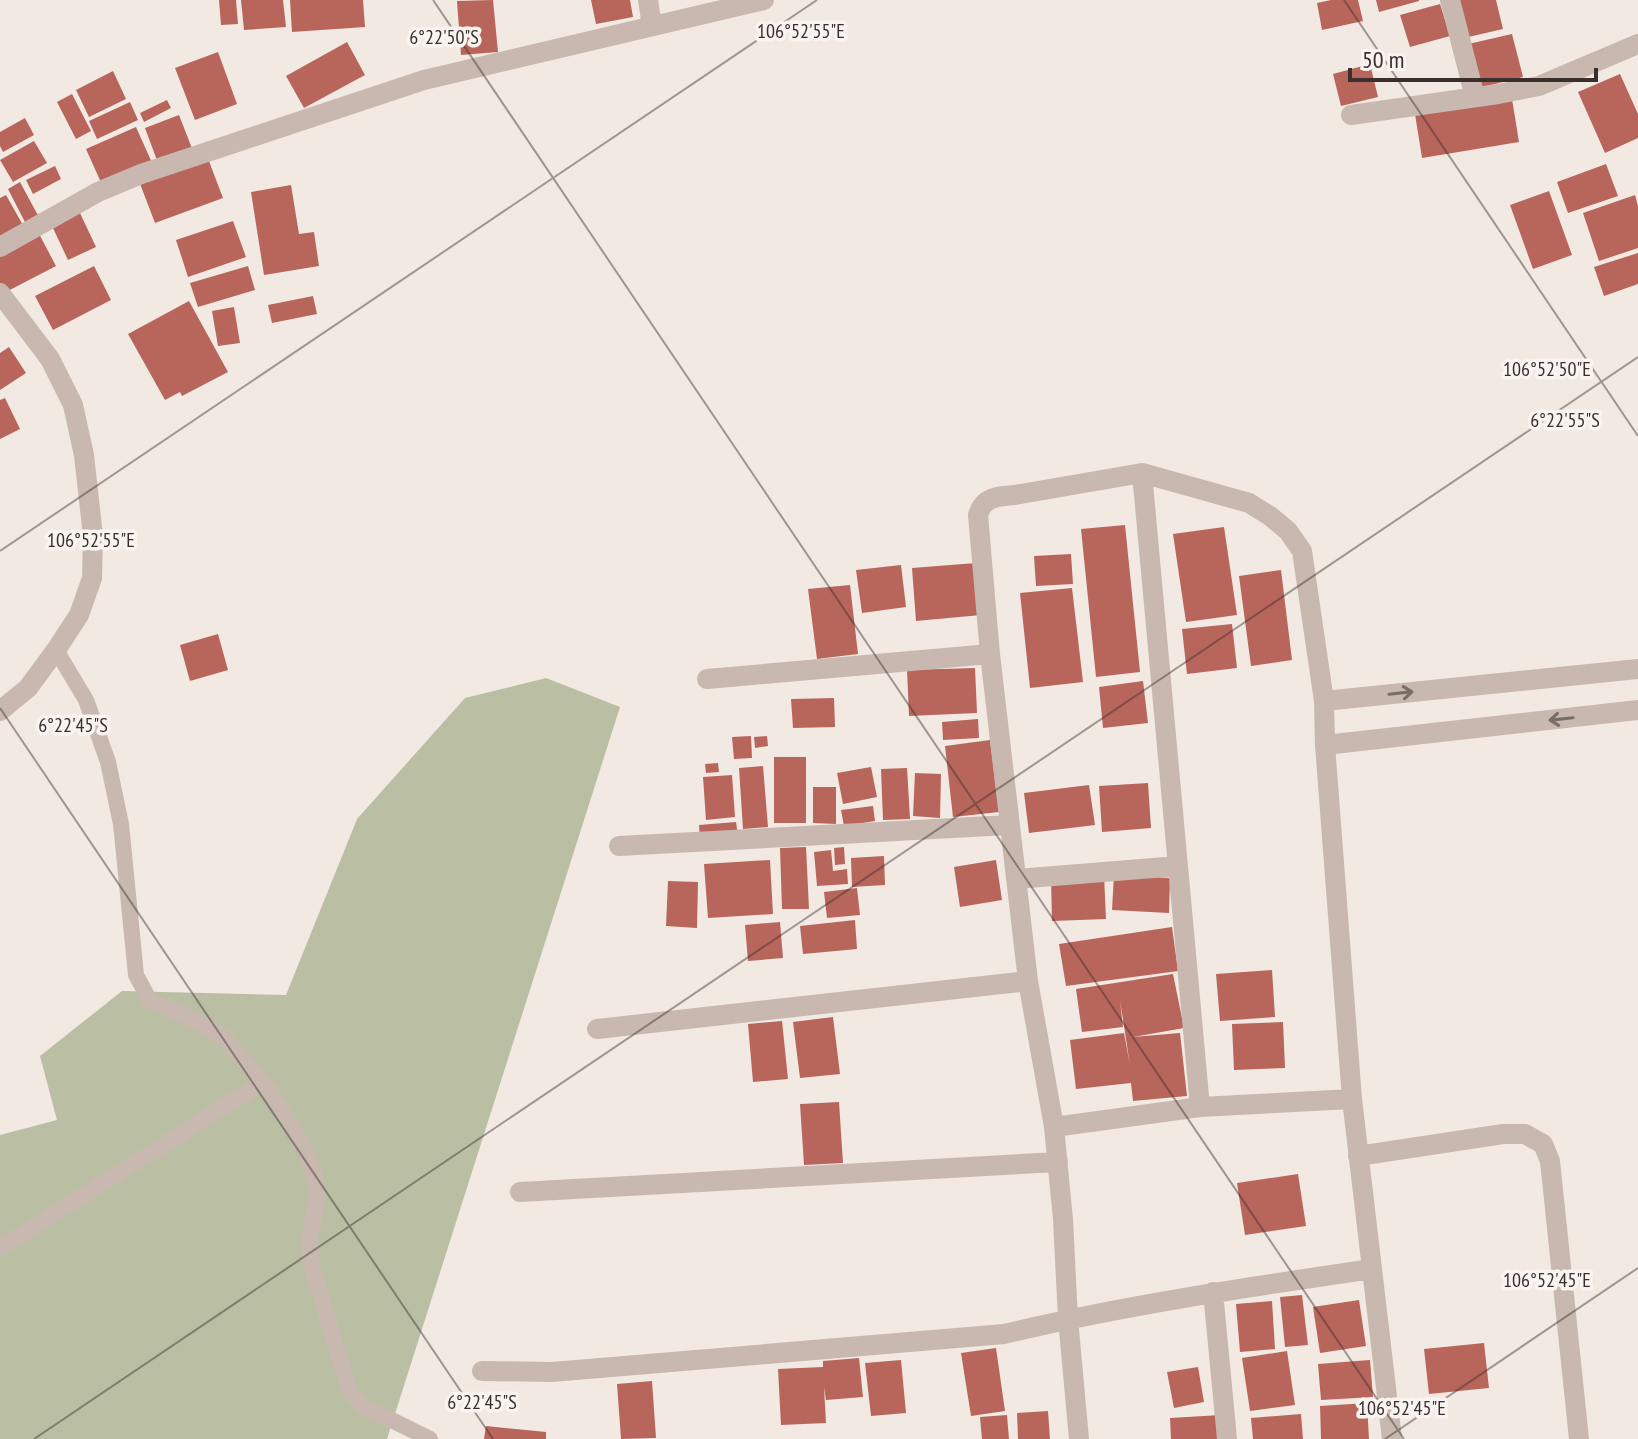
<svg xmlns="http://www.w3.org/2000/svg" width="1638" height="1439" viewBox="0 0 1638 1439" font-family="'PT Sans Narrow',sans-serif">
<rect width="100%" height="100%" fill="#f2e9e3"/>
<!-- green -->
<path fill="#babfa4" d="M546,678L620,707L387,1439H0V1135L57,1120L40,1056L122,991L286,995L357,819L465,698Z"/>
<!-- building -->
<path fill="#b8655b" d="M219,0H236L238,24L221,25Z
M241,0H283L286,27L244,30Z
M290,0H363L365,27L292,32Z
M493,0L498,52L461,55L457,1Z
M591,0H630L633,17L596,24Z
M1331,0H1358L1363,21L1322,30L1317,3Z
M1376,0H1419V1L1379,12Z
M1454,0H1496L1503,29L1464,38Z
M1440,4L1450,36L1410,47L1400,15Z
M1512,34L1523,77L1475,89L1464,45Z
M347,42L365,75L304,108L286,76Z
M218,52L237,104L195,120L175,68Z
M1370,64L1378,97L1341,106L1333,74Z
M113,71L126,99L89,117L76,90Z
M1620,74L1638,114V138L1605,153L1578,92Z
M72,94L91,131L76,139L57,102Z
M1512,99L1519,142L1422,158L1415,114Z
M167,100L171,108L144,122L140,113Z
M130,102L138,120L97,139L89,121Z
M179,115L193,151L158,163L145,128Z
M25,118L34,135L3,152L0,146V132Z
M136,127L153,165L103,187L86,149Z
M34,141L47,163L13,182L0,160Z
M207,156L223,198L155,223L139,181Z
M1606,164L1618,196L1568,213L1557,182Z
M55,166L61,179L33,194L26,180Z
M20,182L41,221L28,228L8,189Z
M291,185L299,234L314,232L319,266L264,275L251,192Z
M1549,191L1572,255L1533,269L1510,205Z
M6,195L24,227L0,240V198Z
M1635,195L1638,206V248L1599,261L1583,213Z
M80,213L96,247L68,260L52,226Z
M233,221L246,257L188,277L176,240Z
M38,232L56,266L4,293L0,286V251Z
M1638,253V284L1604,296L1594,267Z
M94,266L111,300L53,330L35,296Z
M248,266L255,290L198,307L190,283Z
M313,296L317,314L272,323L268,305Z
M189,301L228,372L182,396L180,392L165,400L128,334Z
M234,307L240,343L218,346L212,311Z
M9,347L26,373L0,390V353Z
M5,398L20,429L0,439V400Z
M1125,525L1140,672L1096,677L1081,529Z
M1224,527L1237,615L1186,622L1173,534Z
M1071,554L1073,584L1036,586L1034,556Z
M976,563L981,615L916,621L912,568Z
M901,565L906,607L862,613L856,570Z
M1281,570L1292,660L1251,666L1239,576Z
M850,585L858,654L817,659L808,589Z
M1072,588L1083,682L1030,688L1020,593Z
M1232,624L1237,668L1187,674L1182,629Z
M218,634L228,670L190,681L180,645Z
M975,668L977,713L909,716L907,670Z
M1143,681L1148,723L1103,728L1099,687Z
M834,698L835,727L793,728L791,699Z
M978,719L979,738L943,740L942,722Z
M751,736L752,758L734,759L732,737Z
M767,736L768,746L755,748L754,737Z
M990,740L999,812L953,817L945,746Z
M774,757H806V823H774Z
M718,763L719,772L706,773L705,764Z
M763,766L768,827L743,829L739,768Z
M871,767L877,797L843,804L837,773Z
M907,768L910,819L883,820L881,769Z
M915,773L941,774L940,818L913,816Z
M732,775L735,817L706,820L703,777Z
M1148,783L1151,828L1102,832L1099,786Z
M1089,785L1095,825L1029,833L1024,793Z
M813,787H836V824L813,823Z
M873,806L875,821L844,826L841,810Z
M736,822L738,836L700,839L699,825Z
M806,847L809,909H782L780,848Z
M844,847L845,864L835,865L834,848Z
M831,850L833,871L847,869L848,884L817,886L814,852Z
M884,856L885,885L852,887L851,858Z
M770,860L773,914L708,918L704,864Z
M996,860L1002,900L960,907L954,867Z
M1104,875L1106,919L1052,921L1051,877Z
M1114,875L1170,878L1169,913L1112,910Z
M668,881L698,882L697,928L666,926Z
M857,888L860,915L827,918L824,892Z
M855,920L857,949L803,954L800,926Z
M780,922L783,958L748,961L745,925Z
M1172,927L1178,971L1066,986L1059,944Z
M1272,970L1275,1017L1220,1021L1216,974Z
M1173,974L1184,1028L1133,1037L1180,1033L1187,1096L1133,1101L1131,1083L1076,1089L1070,1040L1124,1033L1130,1065L1120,1000L1123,1027L1082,1032L1076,989Z
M833,1017L840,1074L800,1078L793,1022Z
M782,1021L788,1079L753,1082L748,1024Z
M1283,1022L1285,1068L1234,1070L1232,1024Z
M839,1102L843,1163L804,1165L800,1104Z
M1298,1174L1306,1226L1245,1235L1237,1183Z
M1302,1295L1308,1345L1285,1347L1280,1297Z
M1359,1300L1366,1346L1320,1353L1313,1307Z
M1272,1301L1275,1349L1240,1352L1236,1304Z
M1484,1343L1489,1388L1429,1394L1424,1349Z
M996,1348L1005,1411L971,1416L961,1353Z
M1287,1351L1295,1405L1250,1411L1242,1358Z
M859,1358L863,1397L826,1400L824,1387L826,1423L781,1425L778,1369L823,1367V1361Z
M901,1360L906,1413L871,1416L865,1363Z
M1370,1360L1373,1397L1321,1400L1318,1364Z
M1198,1367L1204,1402L1174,1408L1167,1372Z
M652,1381L656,1438L621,1439L617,1384Z
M1367,1403L1369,1439H1321L1320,1406Z
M1048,1411L1050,1439H1018L1017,1413Z
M1301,1414L1303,1439H1253L1251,1418Z
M1007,1415L1009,1439H982L980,1417Z
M1221,1415L1222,1439H1171L1170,1418Z
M486,1426L546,1432V1439H484Z"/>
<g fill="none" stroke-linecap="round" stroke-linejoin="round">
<!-- lane -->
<path stroke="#c9b8b0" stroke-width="16" d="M56,650L86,700L108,762L121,824L136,975L150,1001L187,1016L224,1038L263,1082
M0,1248L263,1082C284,1113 315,1155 317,1194C317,1206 313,1219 311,1231C309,1244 310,1255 312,1268L349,1389L361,1405L430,1439"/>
<!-- street -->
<path stroke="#c9b8b0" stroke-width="20" d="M648,0L652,26
M1450,0L1475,97
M1351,115L1498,94L1539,86L1638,44
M0,247L98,192L141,174L424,80L764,0
M0,293L50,359L73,405L84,455L93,536L92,578L79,615L56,650L28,688L0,711
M1142,473L1200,1107
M707,679L990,654
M1324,701L1638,669
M1325,745L1638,710
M619,846L1009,825
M1016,879L1178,866
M597,1029L1028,981
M1054,1127L1200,1107L1352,1099
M1358,1156L1503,1134H1525L1543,1144L1550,1161L1579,1439
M520,1192L1058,1162
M1213,1292L1227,1439
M482,1371L552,1372L1004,1334C1126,1305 1249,1287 1372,1269
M1079,1439L1068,1319L1063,1219L1054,1127L1028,981L990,654L978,515C983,497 998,496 1015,495L1142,473L1249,503L1270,516L1288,531L1302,551L1324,701L1325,745L1352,1099L1392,1439"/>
</g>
<!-- one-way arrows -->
<defs><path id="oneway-shaft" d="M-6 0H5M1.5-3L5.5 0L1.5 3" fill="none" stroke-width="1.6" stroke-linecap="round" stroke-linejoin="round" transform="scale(2)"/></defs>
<g stroke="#7a6d68">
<use href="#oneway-shaft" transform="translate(1401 693) rotate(-6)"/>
<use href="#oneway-shaft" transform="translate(1561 719) rotate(174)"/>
</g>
<!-- ticks -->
<path fill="none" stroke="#392f2d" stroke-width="2" stroke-opacity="0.45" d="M433,0L1404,1439M1344,0L1638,436M0,551L817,0M0,708L493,1439M34,1439L1638,357M1385,1439L1638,1268"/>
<g font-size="20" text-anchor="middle" fill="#392f2d" stroke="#f9f4f0" stroke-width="7" stroke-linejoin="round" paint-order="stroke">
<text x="801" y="38">106°52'55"E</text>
<text x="444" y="44">6°22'50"S</text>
<text x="1547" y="376">106°52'50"E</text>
<text x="1565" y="427">6°22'55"S</text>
<text x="91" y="547">106°52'55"E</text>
<text x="73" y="732">6°22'45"S</text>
<text x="1547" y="1287">106°52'45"E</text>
<text x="482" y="1409">6°22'45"S</text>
<text x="1402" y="1415">106°52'45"E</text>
</g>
<!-- scale -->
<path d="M1350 68v12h246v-12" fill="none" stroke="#392f2d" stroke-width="4"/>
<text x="1362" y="68" font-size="24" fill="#392f2d" stroke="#f9f4f0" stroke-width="6" paint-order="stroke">50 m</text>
</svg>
